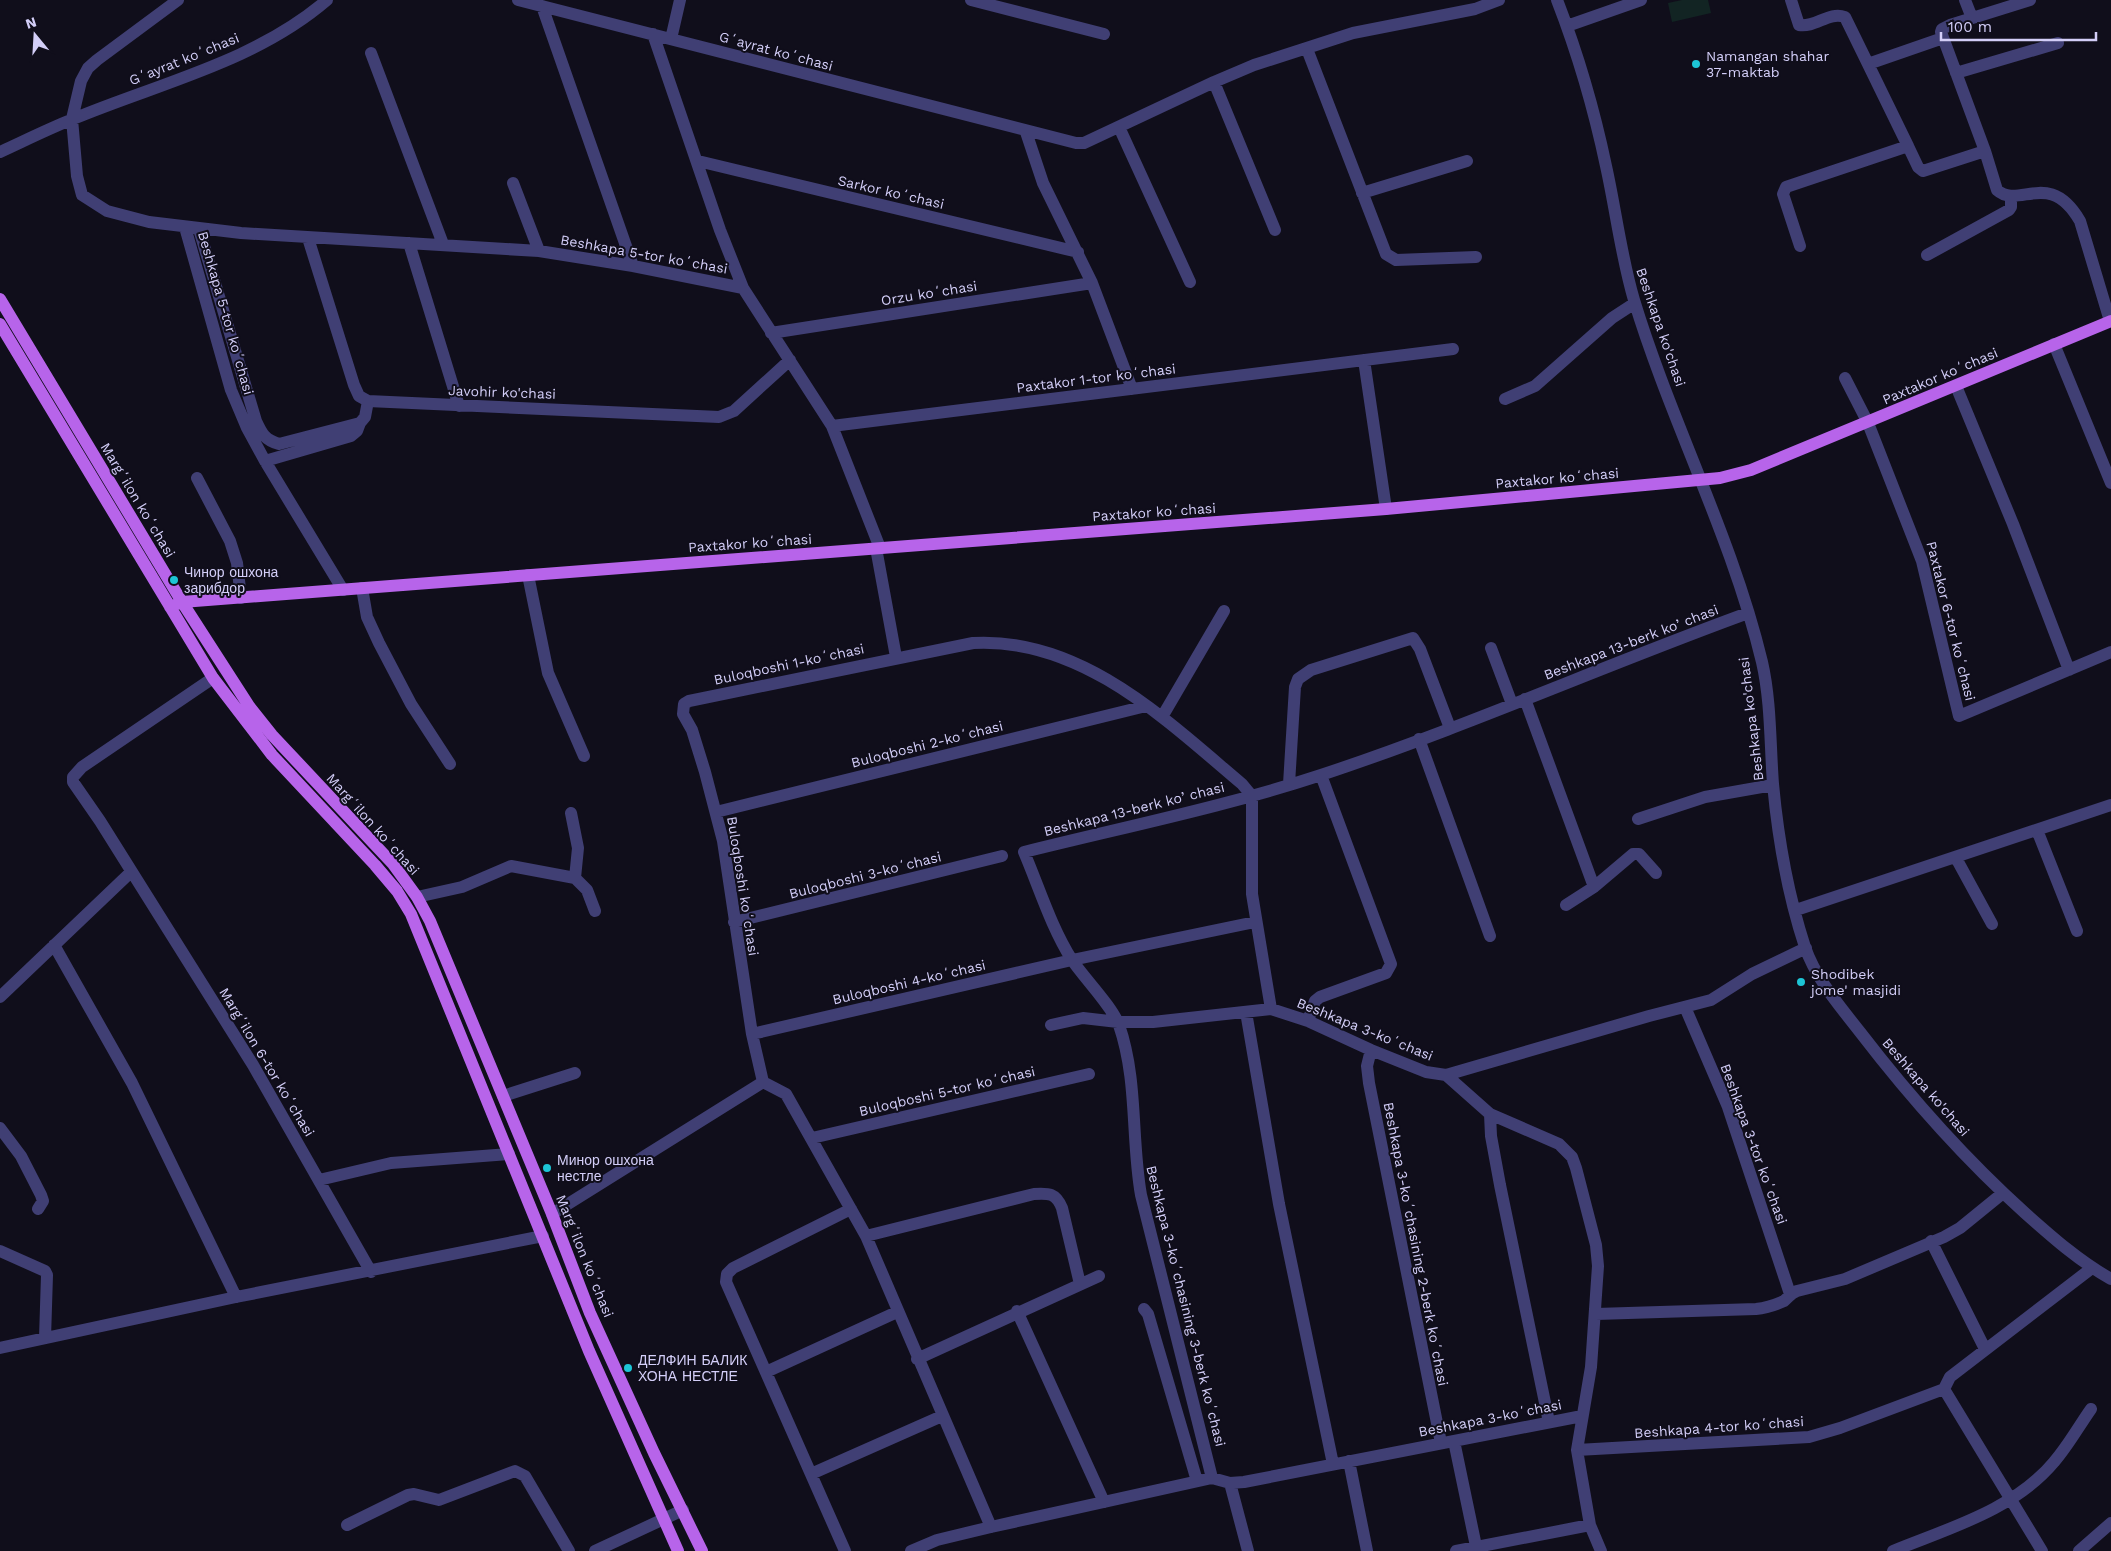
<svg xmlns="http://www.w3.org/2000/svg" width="2111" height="1551" viewBox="0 0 2111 1551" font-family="'Work Sans',sans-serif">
<rect width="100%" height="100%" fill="#100e1b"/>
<!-- green -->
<path fill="#122423" d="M1682,0H1708L1711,13L1672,22L1668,3Z"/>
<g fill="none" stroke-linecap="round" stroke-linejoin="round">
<!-- minor -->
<path stroke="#403f74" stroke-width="12" d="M178,0L97,60L88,68L81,81L72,119L77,176L82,195L107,211L149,222L241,233L539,251L633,266L743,288
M518,0L1076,143H1084L1214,82L1254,65L1353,33L1475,9L1499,0
M971,0L1104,34
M1557,0C1578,54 1594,109 1606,166C1616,211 1621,256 1634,300C1671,422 1732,537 1762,662C1771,701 1770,744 1773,784C1778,838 1788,895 1805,947C1816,979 1839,1005 1860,1032C1910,1097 1964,1158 2025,1213C2052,1237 2079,1261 2111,1279
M1791,0L1799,25C1815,28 1829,11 1845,17L1868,64
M1965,0L1972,18
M2030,0L1950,25L1942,29L1941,32L1985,151L1997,190C2019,210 2049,168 2080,221L2110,321
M542,6L633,266
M1567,26L1641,0
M653,34L720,230L743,288L832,426L880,548
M671,39L680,0
M1307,49L1386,254L1396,260L1476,257
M371,53L443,244
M1956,73L2058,43
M1214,82L1275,230
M1119,127L1190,282
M1026,132L1043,183L1092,283L1132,389
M1908,146L1918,167L1923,171L1985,151
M0,152C24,141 48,129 73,119C159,83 255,62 327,0
M698,161L1078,252
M513,183L539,251
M1362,193L1467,161
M185,227L231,390L247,428L265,461L343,590
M199,229L256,421C262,434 265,440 279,444L360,423L365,417L368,401
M308,238L354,385L359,396L368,401L719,417L734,411L790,360
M409,243L459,406
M1800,246L1783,194L1786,187L1908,146L1868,64L1943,38
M1927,255L2009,210L2011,207V196
M771,333L1092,283
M2054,344L2111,483
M1364,360L1386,509
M1845,378L1868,423L1922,561L1959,716L2111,652
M1956,386L2013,524L2069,670
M1505,399L1535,386L1612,318L1635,303
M832,426L1453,349
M265,461L351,436L357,431L360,423
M197,478L230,541L237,563L241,598
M876,548L896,657
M528,575L548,673L584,756
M362,588L367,617L379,643L411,704L450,764
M1491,648L1512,704
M213,678L82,767L73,777V782L100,821L253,1065L371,1272
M1525,699L1594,887
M1162,717L1224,611
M1419,739L1490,936
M1289,784L1295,687L1298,679L1311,670L1413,638L1420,649L1450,728
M716,812L1146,706
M571,813L578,848L575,878
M1638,819L1705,797L1773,785
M2037,830L2077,931
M1956,858L1992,924
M417,897L462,887L511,866L575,878L587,890L595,911
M1566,905L1594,887L1633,854H1639L1656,873
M1796,910L2111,805
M734,922L1002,856
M54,945L132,1083L236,1297
M0,997L131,872
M1685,1007L1728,1107L1790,1294
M1246,1012L1279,1204L1333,1464
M1308,1021L1315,1001L1320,997L1386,973L1391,964L1321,775
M1051,1025L1083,1018L1118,1022H1153L1271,1009L1308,1021L1371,1050L1426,1072L1446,1075L1490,1114L1559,1144L1572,1157L1576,1168L1596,1245L1598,1266L1591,1367L1577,1450L1590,1525L1601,1551
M752,1034L1072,960L1255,922
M1371,1050L1367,1066L1369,1083L1441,1443
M1446,1075L1649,1016L1711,1000L1752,974L1806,948
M763,1082L752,1034L723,841L705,772L692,730L683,714L684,704L689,701L973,643C1081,637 1165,719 1242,784L1252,796V894L1271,1009
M763,1082L786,1094L866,1236L991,1527
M503,1096L575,1073
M1490,1114L1491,1136L1500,1185L1549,1422
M0,1128L21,1156L41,1195L43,1201L38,1209
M812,1138L1089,1074
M319,1180L391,1163L509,1154
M552,1214L763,1082
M866,1236L1034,1194C1049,1193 1056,1193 1062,1208L1080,1284
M1931,1241L1985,1349
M0,1251L45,1271L47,1275L45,1338
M1144,1309L1148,1314L1197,1481
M1017,1311L1104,1502
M1596,1314L1756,1309C1766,1308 1775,1305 1784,1301C1789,1297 1791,1293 1797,1291L1845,1279L1944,1237L1960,1228L2003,1193
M0,1348L236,1297L543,1236
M917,1359L1099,1276
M766,1372L897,1312
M1944,1389L2042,1551
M1454,1441L1477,1551
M1577,1450L1809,1437L1840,1428L1944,1389L1950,1377L2092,1268
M1349,1461L1367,1551
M811,1474L942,1416
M1212,1478L1141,1195C1131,1138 1138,1080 1119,1025C1112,1006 1084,978 1072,960C1051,927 1039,887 1024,852C1124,827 1224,807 1321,775C1466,727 1605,665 1748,613
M1230,1483L1248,1551
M347,1525L408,1495L414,1494L439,1500L515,1471L525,1476L569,1551
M595,1551L683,1510
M845,1551L726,1282L727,1274L733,1268L851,1209
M911,1551L937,1540L991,1527L1212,1478L1230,1483L1244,1482L1582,1416
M1456,1551L1590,1525
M1893,1551C1949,1528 2014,1510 2054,1462C2068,1446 2079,1426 2091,1409
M2079,1551L2111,1523"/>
<!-- major -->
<path stroke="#b764ea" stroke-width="12" d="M0,299L182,602L249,706L272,735L393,864L417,897L430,921L552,1214L590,1313L654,1453L702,1551
M0,324L213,678L272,755L375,865L397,891L411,914L589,1351L678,1551
M170,607L182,602L1386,509L1720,478L1751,470L2111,321"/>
</g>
<!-- markers -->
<g fill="#1dc5d6" stroke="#100e1b" stroke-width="2">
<circle cx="1696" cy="64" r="5"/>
<circle cx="174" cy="580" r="5"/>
<circle cx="1801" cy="982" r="5"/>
<circle cx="547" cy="1168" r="5"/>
<circle cx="628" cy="1368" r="5"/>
</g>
<g text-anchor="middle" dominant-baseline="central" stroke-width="4" stroke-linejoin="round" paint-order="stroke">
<!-- street labels -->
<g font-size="14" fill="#d3cef8" stroke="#100e1b">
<text transform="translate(776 51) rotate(15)">Gʻayrat koʻchasi</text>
<text transform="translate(184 59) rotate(-22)">Gʻayrat koʻchasi</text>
<text transform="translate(891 192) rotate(13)">Sarkor koʻchasi</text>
<text transform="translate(644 254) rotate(10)">Beshkapa 5-tor koʻchasi</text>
<text transform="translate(929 293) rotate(-9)">Orzu koʻchasi</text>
<text transform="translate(226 313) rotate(74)">Beshkapa 5-tor koʻchasi</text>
<text transform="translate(1661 327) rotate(71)">Beshkapa ko'chasi</text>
<text transform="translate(1940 376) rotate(-23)">Paxtakor koʻchasi</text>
<text transform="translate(1096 378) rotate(-7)">Paxtakor 1-tor koʻchasi</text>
<text transform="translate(502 392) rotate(2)">Javohir ko'chasi</text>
<text transform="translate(1557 478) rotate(-5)">Paxtakor koʻchasi</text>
<text transform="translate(138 500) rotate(59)">Margʻilon koʻchasi</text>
<text transform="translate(1154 512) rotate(-4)">Paxtakor koʻchasi</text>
<text transform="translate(750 543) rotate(-4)">Paxtakor koʻchasi</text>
<text transform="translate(1951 621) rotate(76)">Paxtakor 6-tor koʻchasi</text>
<text transform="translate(1631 642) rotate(-21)">Beshkapa 13-berk koʼchasi</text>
<text transform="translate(789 664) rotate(-12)">Buloqboshi 1-koʻchasi</text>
<text transform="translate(1751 719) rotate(-97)">Beshkapa ko'chasi</text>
<text transform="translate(927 744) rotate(-14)">Buloqboshi 2-koʻchasi</text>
<text transform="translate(1134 809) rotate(-14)">Beshkapa 13-berk koʼchasi</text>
<text transform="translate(373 824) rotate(48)">Margʻilon koʻchasi</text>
<text transform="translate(865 875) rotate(-14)">Buloqboshi 3-koʻchasi</text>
<text transform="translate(743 886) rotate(81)">Buloqboshi koʻchasi</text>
<text transform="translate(909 982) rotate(-13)">Buloqboshi 4-koʻchasi</text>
<text transform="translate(1365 1029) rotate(22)">Beshkapa 3-koʻchasi</text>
<text transform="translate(267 1062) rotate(59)">Margʻilon 6-tor koʻchasi</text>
<text transform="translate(1926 1087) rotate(49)">Beshkapa ko'chasi</text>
<text transform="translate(947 1091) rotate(-13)">Buloqboshi 5-tor koʻchasi</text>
<text transform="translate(1754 1144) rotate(70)">Beshkapa 3-tor koʻchasi</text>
<text transform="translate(1416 1244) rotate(79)">Beshkapa 3-koʻchasining 2-berk koʻchasi</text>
<text transform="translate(585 1256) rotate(68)">Margʻilon koʻchasi</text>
<text transform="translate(1186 1306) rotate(76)">Beshkapa 3-koʻchasining 3-berk koʻchasi</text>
<text transform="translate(1490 1418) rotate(-11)">Beshkapa 3-koʻchasi</text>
<text transform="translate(1719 1427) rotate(-4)">Beshkapa 4-tor koʻchasi</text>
</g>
<!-- poi labels -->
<g font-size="14" fill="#d3cef8" stroke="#100e1b" text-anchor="start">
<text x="1706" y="56">Namangan shahar<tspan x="1706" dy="16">37-maktab</tspan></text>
<text x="184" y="572">Чинор ошхона<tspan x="184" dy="16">зарибдор</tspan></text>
<text x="1811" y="974">Shodibek<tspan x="1811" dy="16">jome' masjidi</tspan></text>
<text x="557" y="1160">Минор ошхона<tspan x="557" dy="16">нестле</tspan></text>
<text x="638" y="1360">ДЕЛФИН БАЛИК<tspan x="638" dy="16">ХОНА НЕСТЛЕ</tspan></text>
</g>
</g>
<!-- north arrow -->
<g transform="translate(35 35) rotate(342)" stroke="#100e1b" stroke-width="4" paint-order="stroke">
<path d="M0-4L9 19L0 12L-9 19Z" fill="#d3cef8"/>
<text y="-8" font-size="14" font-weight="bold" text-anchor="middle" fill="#d3cef8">N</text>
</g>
<!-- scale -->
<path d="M1941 32v8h155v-8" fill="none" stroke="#d3cef8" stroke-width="2.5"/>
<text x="1948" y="32" font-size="15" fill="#d3cef8" stroke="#100e1b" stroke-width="4" paint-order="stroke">100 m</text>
</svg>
